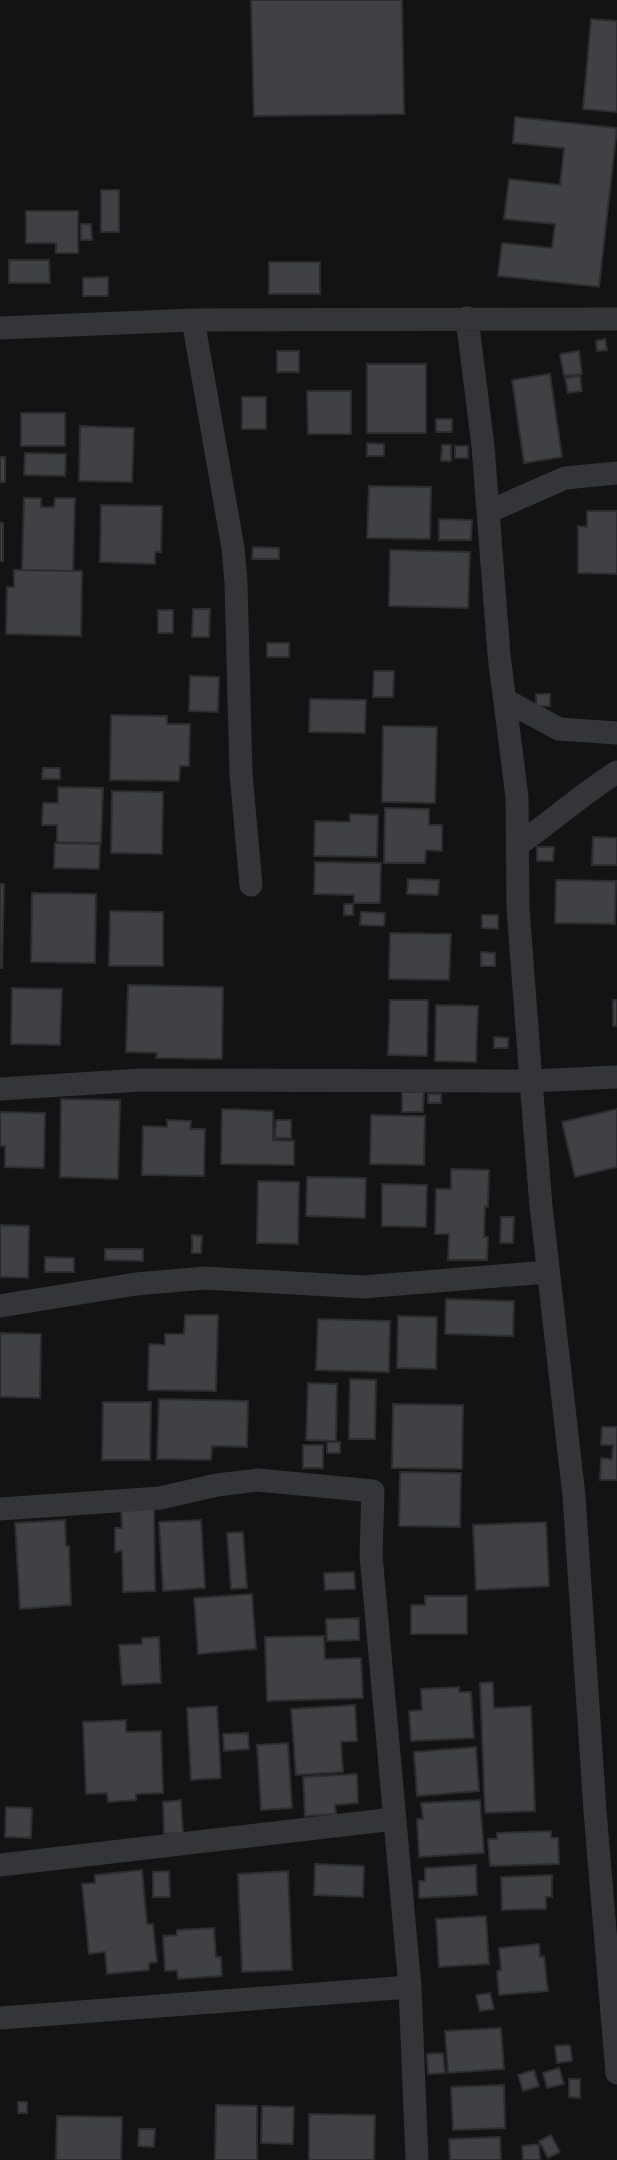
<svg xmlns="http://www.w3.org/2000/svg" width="617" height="2160" viewBox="0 0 617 2160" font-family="Inter,sans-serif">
<rect width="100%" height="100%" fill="#131314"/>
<!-- building -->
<path fill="#3f4144" stroke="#2d2d30" stroke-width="2" d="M251,0H402L404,114L254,116Z
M591,19L617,21V112L583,109Z
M515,117L617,128L599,287L498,276L502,243L552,248L555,224L504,219L509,179L560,185L564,148L513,143Z
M101,190H119V232H101Z
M26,211H78V253H56V243H26Z
M81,224H91L92,240H81Z
M9,260H49L50,283H9Z
M269,262H320V294H269Z
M108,277V296H83V278Z
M605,339L607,350L597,351L596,341Z
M277,351H299V372H277Z
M579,351L582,374L564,376L560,354Z
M367,364H426V433H367Z
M550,374L562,457L524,463L512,380Z
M580,376L582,391L568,393L565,378Z
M307,391H351V434H308Z
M242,397H266V429H242Z
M21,413H65V446H21Z
M436,419H452V432H436Z
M80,426L134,428L132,482L79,481Z
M367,443L384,444V456H367Z
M442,445H451V461H441Z
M455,446H468V458H455Z
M25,453L66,454L65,476L24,475Z
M0,457H5V482H0Z
M369,486L431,487L430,539L367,538Z
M24,498H41V507H54L55,498H75L73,571L22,570Z
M101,505L162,506L161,552H155V564L100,562Z
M587,511H617V574L578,573V526L587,527Z
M439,519L472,520L471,540H439Z
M0,523H3V561H0Z
M253,547L279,548V559H252Z
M390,550L470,552L468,608L389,606Z
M14,570L82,571L81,636L6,634L7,587H14Z
M193,609H210L209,637H192Z
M158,610H173V633H158Z
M267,643H289V657H267Z
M374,671H394L393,697H373Z
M190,676L219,677L218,712L189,711Z
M536,694H550V706H536Z
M310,699L366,700L365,733L309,732Z
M111,715L167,716V724H190L189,766H180L179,781L110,780Z
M383,726L437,727L435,803L382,802Z
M43,768H60V779H42Z
M58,787L103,788L101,843L57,842V825H42L43,803H58Z
M112,791L163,792L162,854L111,853Z
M385,808L429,809V825H442V851L426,850L425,863H384Z
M350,814L378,815L377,857L314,856L315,821L350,822Z
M593,837L617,838V865H592Z
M55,843L100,844L99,869L54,868Z
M537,847H554L553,861H537Z
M315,862L381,863L380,903H354V895L314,894Z
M408,879L439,880L438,895L407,894Z
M556,880L616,881L615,924L555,923Z
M0,884H4L2,968H0Z
M32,893L96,894L95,963L31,962Z
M344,904H353V915H344Z
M110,911L163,912V966H109Z
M361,912L385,913L384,926L360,925Z
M482,915H498V929L482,928Z
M390,933L451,934L449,980L389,979Z
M481,952L495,953V966H481Z
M128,985L223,987L222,1059L156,1058L157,1053L126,1052Z
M12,988L62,989L60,1045L11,1044Z
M390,1000H428L427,1056L388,1055Z
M613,1000H617V1026H613Z
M436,1005L478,1006L476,1062L435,1061Z
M494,1037L508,1038V1048H494Z
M402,1092H424L423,1112H402Z
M428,1094H441V1103H428Z
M61,1099L120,1100L118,1179L60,1177Z
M222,1109L273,1111V1140L294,1141V1165L221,1164Z
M617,1109V1167L575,1177L562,1122Z
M0,1112L45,1113L44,1168L5,1167V1146H0Z
M371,1115L425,1116L424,1165L370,1164Z
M167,1120L191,1121L190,1129H205L204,1176L142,1175L143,1126L167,1127Z
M276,1120H291V1138H275Z
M451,1169L489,1170L488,1207L485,1206L484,1237H488L487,1260H448L449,1234H435L436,1189H451Z
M307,1177L366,1178L365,1218L306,1216Z
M258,1181L299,1182L298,1244L257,1243Z
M382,1184L427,1185L426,1227L382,1226Z
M501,1217H514L513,1243H500Z
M0,1225L29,1226L28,1278L0,1277Z
M192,1235L202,1236L201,1253H192Z
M105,1249H143V1261L105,1260Z
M45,1257L74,1258V1272H45Z
M446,1299L514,1301L513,1336L445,1334Z
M185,1315H218L216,1391L148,1390L149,1344L165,1345V1334H184Z
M398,1316L437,1317L436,1369L397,1368Z
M318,1319L390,1321L389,1372L316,1370Z
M0,1333L41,1334L40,1398L0,1397Z
M350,1379L376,1380L375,1439H349Z
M308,1383L337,1384L336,1441L306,1440Z
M159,1399L248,1401L247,1447L212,1446L211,1460L157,1459Z
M103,1402H151L150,1460H102Z
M393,1404L463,1405L462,1469L392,1468Z
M602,1427H617V1480H600L601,1458L612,1459L613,1445H601Z
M327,1442H340V1453H327Z
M303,1445H323V1468H303Z
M400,1472L461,1473L460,1527L399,1526Z
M154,1505L155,1591L123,1592L122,1551L115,1552V1528H122L121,1506Z
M65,1520L66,1546H69L71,1605L20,1609L15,1523Z
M201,1520L205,1588L163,1591L159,1522Z
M546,1522L549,1586L476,1590L473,1525Z
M243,1532L247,1588L231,1589L227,1533Z
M354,1572L355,1589L325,1590L324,1573Z
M252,1594L256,1649L198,1654L194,1598Z
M425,1596H467V1634H411V1605H425Z
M359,1618V1640L327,1641L326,1619Z
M324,1636L325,1659L361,1658L363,1698L267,1701L265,1637Z
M159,1637L161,1683L122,1685L119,1645L142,1644V1638Z
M493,1682L494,1708L531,1706L535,1811L485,1813L480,1683Z
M459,1687V1692H471L474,1738L411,1741L409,1711L422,1710L421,1689Z
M355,1705L357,1741L341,1742L343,1772L296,1775L291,1709Z
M217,1706L221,1778L191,1780L187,1708Z
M126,1720V1732L161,1731L163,1793L136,1794V1800L108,1802L107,1793L86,1794L83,1722Z
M248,1733L249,1749L224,1751L223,1734Z
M288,1743L292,1808L261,1810L257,1745Z
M476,1747L479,1791L417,1796L414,1752Z
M357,1774L358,1803L335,1805L336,1814L305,1816L303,1777Z
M181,1800L183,1833L164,1834L163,1802Z
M480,1800L484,1853L419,1857L417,1819H423L421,1803Z
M6,1807L32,1808L31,1838L5,1837Z
M551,1831V1838H558L559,1864L490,1866L488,1839H497V1833Z
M315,1864L364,1866L363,1897L314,1895Z
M476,1865L477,1895L419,1898V1881H425V1868Z
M142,1870L147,1924H153L157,1962L149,1963V1970L107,1974L105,1952L89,1954L82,1884L95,1883V1875Z
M169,1871L170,1897H153V1872Z
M288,1871L292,1970L242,1972L238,1874Z
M552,1875V1897H546V1909L502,1910L501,1877Z
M486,1916L489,1964L439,1967L436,1919Z
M214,1928L216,1957H221L222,1976L178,1979L177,1970L165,1971L163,1936L177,1935V1930Z
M539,1944L540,1957L544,1956L548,1991L499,1995L497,1971L501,1970L499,1948Z
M490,1993L494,2009L480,2011L476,1995Z
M501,2028L504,2069L448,2073L445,2031Z
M570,2045L572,2061L557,2063L555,2046Z
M443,2053L445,2073L428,2074L427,2054Z
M559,2068L564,2084L547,2088L543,2073Z
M534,2070L539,2086L523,2091L518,2075Z
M569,2079H580V2098L569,2097Z
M504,2085L505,2128L453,2130L451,2087Z
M18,2102H27V2113H18Z
M216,2105L257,2106V2160H215Z
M262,2106L294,2107L293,2144L261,2143Z
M309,2114L375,2115L374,2160H309Z
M57,2116L122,2117L121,2160H56Z
M139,2129H155L154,2147L138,2146Z
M551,2135L560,2152L548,2158L539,2141Z
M500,2137L501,2160H450L449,2139Z
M539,2144L540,2160H523L522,2146Z"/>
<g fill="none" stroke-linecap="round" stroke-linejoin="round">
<!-- street -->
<path stroke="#343539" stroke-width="23" d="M467,318L483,446L499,655L517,797L518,908L531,1081L541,1206L574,1496L595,1811L617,2073
M193,320L233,548L236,582L241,774L251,885
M0,328L193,320L617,319
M488,512L565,478L617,473
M505,700L559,729L617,733
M518,845C552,821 582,794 617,772
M0,1089L141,1080L531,1081L617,1077
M0,1306L136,1284L205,1278L363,1287L548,1272
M0,1509L160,1498L217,1485L258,1480L373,1491L371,1555L410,1987L417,2160
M0,1865L394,1819
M0,2018L410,1987"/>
</g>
</svg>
